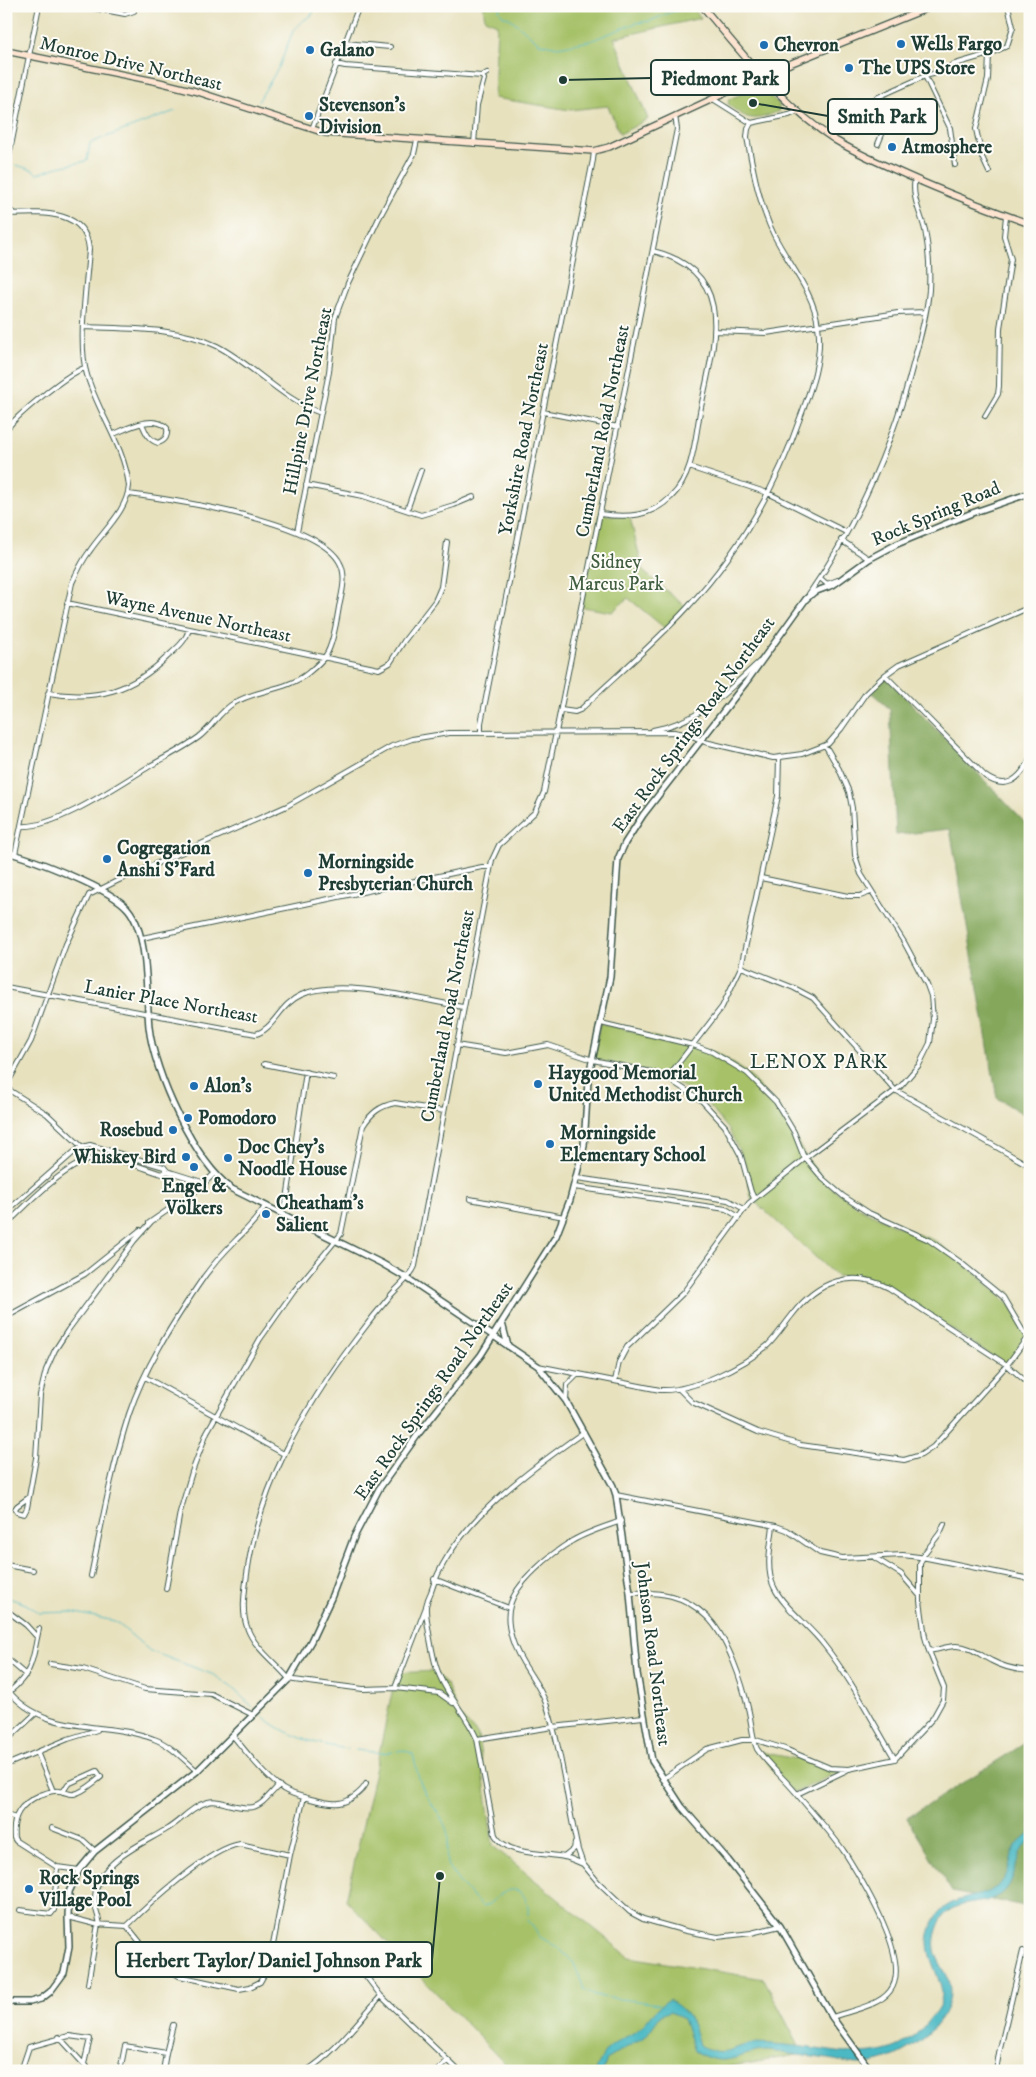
<svg xmlns="http://www.w3.org/2000/svg" width="1036" height="2077" viewBox="0 0 1036 2077" font-family="'IM FELL DW Pica',serif">
<rect width="100%" height="100%" fill="#fdfcf7"/>
<filter id="ink" filterUnits="userSpaceOnUse"><feTurbulence type="fractalNoise" baseFrequency=".02" numOctaves="2"/><feDisplacementMap in="SourceGraphic" scale="10" xChannelSelector="R" yChannelSelector="G"/><feConvolveMatrix kernelMatrix="1 2 1 2 8 2 1 2 1" color-interpolation-filters="sRGB"/></filter>
<filter id="wash" filterUnits="userSpaceOnUse"><feTurbulence type="fractalNoise" baseFrequency=".0096" numOctaves="4" result="noise"/><feDisplacementMap in="SourceGraphic" scale="20" xChannelSelector="R" yChannelSelector="G"/><feGaussianBlur stdDeviation="1.12" result="paint"/><feColorMatrix in="noise" values="0 0 0 0 0 0 0 0 0 0 0 0 0 0 0 0 0 1.4 0 .05"/><feComposite in="paint" operator="in"/></filter>
<g filter="url(#wash)">
<rect width="100%" height="100%" fill="#e7e1be"/>
<!-- green -->
<path fill="#a6c168" stroke="#627f4e" d="M483,6H691L701,18L614,38L648,119L620,134L608,106L570,110L494,98L497,24L485,19Z
M759,87L779,104V111C755,122 747,121 728,104L729,99Z
M600,514L630,517L643,571L687,608L666,629L628,598L612,612L582,607Z
M600,1023L718,1053L746,1072L780,1110L805,1156L830,1187L863,1210L896,1226L936,1241L981,1278L1011,1306L1029,1338L1005,1365L888,1286L861,1277L836,1276L751,1198L745,1163L729,1130L705,1101L665,1075L593,1059Z
M435,1671L448,1687L459,1715L478,1735L493,1846L629,1957L764,1979L803,2054L705,2071H512L346,1900L382,1740L396,1673Z
M761,1752L811,1762L829,1769L843,1770L794,1793L773,1771Z"/>
<!-- forest -->
<path fill="#84a75c" stroke="#527248" d="M885,676L1030,828V1118L997,1098L950,829L896,835L890,709L872,693Z
M1030,1740V1907L952,1892L907,1818Z"/>
<!-- water -->
<path fill="#4bb9c4" stroke="#357b7c" d="M1030,1833V1840C1012,1855 1019,1882 1000,1895C980,1908 952,1897 940,1922C924,1958 948,1963 950,1990C951,2007 940,2021 929,2033C909,2051 885,2064 858,2064C848,2064 838,2060 828,2059C808,2056 788,2054 768,2051C736,2052 728,2071 694,2051L683,2019L670,2011L661,2015L646,2036L607,2059L603,2071H596C599,2063 601,2057 607,2050C615,2041 628,2037 639,2029C650,2019 656,2006 669,2000C690,2012 693,2023 699,2045C727,2060 732,2045 757,2043C775,2044 793,2045 810,2048C855,2055 896,2063 928,2021C936,2011 945,2002 941,1988C934,1960 918,1946 937,1916C952,1893 982,1901 1000,1884C1016,1867 1004,1848 1030,1833Z"/>
<g fill="none" stroke-linecap="round" stroke-linejoin="round">
<!-- stream -->
<path stroke="#4bb9c4" stroke-width="1" d="M498,6L502,15L511,19L539,43L558,47L590,41L636,23L650,21L671,12L695,6
M259,100L279,67L293,31L304,20L312,15L316,6
M16,165L33,170L37,174L58,167L87,161L90,143L175,111
M6,1597L26,1604L39,1613L71,1612L115,1621L150,1651L214,1675L230,1686L254,1708
M260,1714C286,1737 316,1744 348,1749
M356,1750L381,1753L393,1752
M397,1751L404,1750L413,1754C416,1764 417,1775 421,1784C427,1800 440,1813 446,1828C451,1839 445,1851 447,1863C448,1871 476,1902 483,1907C491,1904 495,1897 503,1893C520,1883 530,1899 528,1915
M528,1920L540,1937L557,1947L573,1961L584,1989L595,1996L660,2004"/>
</g>
</g>
<g filter="url(#ink)">
<g fill="none" stroke-linecap="round" stroke-linejoin="round">
<defs>
<path id="minor" d="M83,6L125,14L134,11
M345,43L390,47
M989,54L988,79L976,129L982,157L989,172
M336,64L345,66L482,76L487,73
M925,76L950,128L955,165
M713,99L751,123
M751,123L789,115L799,111
M312,129L359,6
M474,144L477,105L484,79L482,76
M878,144L887,122L876,106V98L925,76L941,72L952,65L989,54L1007,46L1013,27L1008,6
M6,171L39,6
M6,208L14,213
M6,214C37,213 85,207 89,249C87,283 77,344 87,375C98,413 124,445 129,486C127,511 103,531 89,552C82,561 77,572 72,583L15,854
M84,327C125,329 180,327 217,346C254,365 281,399 321,413
M716,331L766,333L898,313L925,312
M543,412L618,427
M985,416L998,394L999,386L1000,328L1011,259L1004,236L1006,216
M6,430C16,416 69,372 85,368
M114,434C128,428 154,414 167,428C168,436 166,440 158,443C148,440 146,432 142,424
M689,467L768,493L846,532
M306,485L363,496L421,515L454,505L473,497
M407,510L421,470
M600,514C627,518 651,517 671,497C693,476 695,440 700,412C713,347 740,273 653,251
M297,532L329,372L335,318L348,283L379,218L414,154L417,140
M841,540L869,559
M820,578L827,584L838,580
M809,594C858,523 894,441 915,357C921,335 927,313 929,290C930,270 929,250 925,230C921,214 911,196 915,179
M67,603L379,669L390,663L404,641L435,601L441,587L447,542
M885,675L985,776C1006,791 1019,780 1030,760
M48,693C98,701 132,691 168,656C177,648 186,641 189,629
M561,710L575,712L580,710C616,676 654,644 687,608C738,553 776,488 800,418C811,389 823,357 818,326C814,292 789,265 774,235C759,204 753,170 747,137L748,129L751,123
M653,730C701,721 725,693 759,662
M481,733V723L593,160L594,151
M21,826C55,829 120,784 150,766C166,757 184,748 199,737C212,727 220,711 234,703C257,689 286,691 308,673C314,668 322,661 326,655C333,645 337,619 339,607C342,593 347,576 340,563C319,521 174,500 129,494
M761,878L848,896H860L871,892
M142,938L482,867H490
M741,967L794,988L813,998L895,1090L1030,1166
M6,987L256,1034C274,1029 280,1004 301,995C339,977 422,1000 463,1007
M601,1023L693,1045L712,1052L747,1073L776,1102L794,1132L803,1155L823,1179L843,1196L869,1213L929,1240L960,1262L1003,1297L1027,1338
M456,1045L506,1053L548,1045L593,1060L651,1072L667,1078L701,1100L725,1126L741,1156L751,1192L754,1198
M264,1064L334,1078
M667,1078L722,1007L741,967L778,796L779,758
M6,1086L31,1041L66,944L89,895L117,881L287,806L392,746L412,739L449,733L674,732L690,735L705,742L773,758L802,754L828,744L841,729L866,693L885,675L899,665L1030,607
M6,1088L47,1114L82,1147
M577,1178L728,1200L744,1209
M574,1187L726,1209L739,1217
M470,1199L564,1217
M6,1212L73,1153L82,1147L90,1145L164,1167L167,1171L205,1183
M281,1214L287,1199L306,1072
M149,1223L197,1190L215,1173
M6,1225C27,1204 69,1160 98,1158C119,1157 142,1168 162,1174L167,1171
M6,1317L85,1274L140,1230
M538,1366L660,1390C692,1392 744,1366 768,1345C777,1336 784,1325 792,1315C817,1282 851,1268 889,1288L1007,1365L1030,1385
M145,1377L284,1454
M615,1381L619,1362L627,1347L683,1293L749,1203L812,1153L900,1087L919,1065L930,1043L933,1019L931,996L927,985L904,942L861,874L855,855L852,808L849,792L839,769L825,745
M680,1390L692,1402L758,1432L801,1445L904,1460L921,1455L933,1447L1007,1365L1030,1334
M566,1401L567,1385L578,1374
M616,1495L776,1526L787,1530L820,1553L842,1558L903,1555L927,1558L1030,1579
M28,1498L17,1506L15,1509L17,1512L24,1514L27,1508L36,1458L40,1395L46,1370L55,1350L68,1330L134,1241L151,1222
M621,1521C604,1527 587,1532 572,1541C552,1553 515,1583 510,1606C507,1616 509,1629 512,1639C519,1664 539,1681 547,1706C562,1752 567,1802 578,1850L583,1864L598,1882L630,1912L643,1919L686,1931L718,1937L751,1933L780,1926
M773,1526C771,1544 765,1569 774,1587C783,1607 810,1626 824,1645C852,1680 872,1721 895,1759
M875,1558L901,1574L920,1596
M6,1565L33,1570
M91,1576C102,1522 112,1467 129,1414C144,1369 171,1326 197,1287C208,1270 222,1254 236,1240C247,1229 257,1220 265,1206
M434,1579L509,1608
M166,1589L180,1512L192,1472L207,1432L260,1339L294,1291L341,1234L363,1126C371,1113 380,1106 395,1103L444,1111
M630,1593C661,1592 683,1594 706,1616C727,1635 743,1684 749,1712C751,1721 753,1741 757,1749C768,1765 785,1779 797,1794C813,1814 831,1832 845,1853C862,1880 913,1962 890,1991C879,2006 849,2011 832,2017
M426,1607L395,1688L363,1689L294,1680L289,1679C275,1662 254,1648 247,1627C241,1610 245,1590 247,1574C259,1487 303,1409 356,1339C367,1324 379,1309 391,1295C399,1286 411,1277 415,1266L492,860L499,845L535,812L544,792L677,129L675,116
M6,1610L26,1625L37,1637
M929,1651C938,1650 947,1646 956,1646C970,1646 980,1655 992,1661C1003,1667 1017,1670 1030,1671
M6,1658L26,1675
M50,1664L83,1669L145,1689L211,1694L253,1715
M6,1688C44,1737 104,1720 154,1739C171,1745 184,1760 197,1771
M395,1688L439,1693L453,1703
M9,1692C35,1671 32,1658 39,1629
M233,1736C248,1754 264,1775 283,1789C292,1795 329,1805 339,1803C349,1802 362,1792 366,1784
M477,1739L553,1727L643,1717
M6,1741L35,1714
M37,1752L53,1791
M6,1765L68,1739L97,1730
M663,1779L707,1749L742,1740H756L785,1749L830,1768L849,1769L895,1759L933,1718L943,1700L944,1688L929,1651L925,1637L920,1601V1564L924,1554L940,1533L944,1524
M63,1792L68,1784L97,1771L101,1777C93,1783 84,1792 74,1794C69,1795 64,1791 59,1791C53,1790 46,1793 40,1795C20,1804 12,1816 14,1838L16,1841L57,1867L79,1870
M797,1794L847,1770
M6,1815L16,1818
M52,1828L83,1840L95,1851
M564,1857L574,1849L575,1843
M583,1864C576,1861 570,1858 564,1857C542,1852 507,1856 495,1835L477,1739C466,1713 444,1693 436,1666C433,1657 425,1615 426,1606C427,1601 429,1596 431,1592C451,1526 529,1470 584,1432
M20,1910L51,1914L54,1910L57,1867
M68,1917L95,1924L127,1926L156,1962L179,1976L239,1989L250,1987L260,1982L269,1966L290,1855L304,1797
M100,1925C99,1917 95,1909 95,1902C93,1863 139,1846 167,1829C181,1821 192,1806 208,1802C214,1800 221,1802 227,1804C258,1812 258,1807 279,1785
M127,1926C149,1904 210,1848 240,1844L290,1855
M356,1963L381,1996L459,2071
M88,1984L98,1924
M59,2037L90,2071
M166,2053L173,2025
M21,2071L29,2047L69,2036L90,2039L84,2064
M120,2071L125,2046L166,2053L163,2071
M306,2071C336,2052 357,2022 381,1996
M437,2071L448,2060
M996,2071L999,2053L1023,1951"/>
<path id="tertiary" d="M6,852C33,859 112,889 128,909C149,934 146,995 149,1027C154,1073 194,1161 232,1189L381,1263L407,1278L538,1366L566,1401L613,1486L616,1495L630,1593L637,1673L652,1761L682,1807L728,1860L780,1926L832,2017L871,2071
M502,1323L508,1346
M6,2002H30L41,1999L50,1992L64,1973L69,1947L68,1917L69,1892L79,1870L95,1851L197,1771L289,1679L311,1641L331,1598L354,1537L379,1489L419,1433L481,1355L556,1236L570,1200L584,1146L588,1080L610,977L618,859L625,843L643,815L747,681L806,599L814,592L833,585L869,559L897,544L972,513L1030,493"/>
<path id="secondary" d="M702,6C743,54 781,105 835,140C853,151 873,160 893,169C938,190 983,207 1030,224
M6,51L159,82L195,91L325,133L594,151L609,147L777,69L933,6"/>
</defs>
<!-- minor casing -->
<use href="#minor" stroke="#3d5649" stroke-width="6"/>
<!-- tertiary casing -->
<use href="#tertiary" stroke="#3d5649" stroke-width="8"/>
<!-- secondary casing -->
<use href="#secondary" stroke="#3d5649" stroke-width="8"/>
<!-- minor -->
<use href="#minor" stroke="#fff" stroke-width="4"/>
<!-- tertiary -->
<use href="#tertiary" stroke="#fff" stroke-width="5"/>
<!-- secondary -->
<use href="#secondary" stroke="#fde4d1" stroke-width="5.5"/>
</g>
</g>
<!-- markers -->
<g fill="#1f6fb2" stroke="#fdfcf7" stroke-width="2">
<circle cx="901" cy="44" r="5"/>
<circle cx="764" cy="45" r="5"/>
<circle cx="310" cy="50" r="5"/>
<circle cx="849" cy="68" r="5"/>
<circle cx="309" cy="116" r="5"/>
<circle cx="892" cy="147" r="5"/>
<circle cx="107" cy="859" r="5"/>
<circle cx="308" cy="873" r="5"/>
<circle cx="538" cy="1084" r="5"/>
<circle cx="194" cy="1086" r="5"/>
<circle cx="188" cy="1118" r="5"/>
<circle cx="173" cy="1130" r="5"/>
<circle cx="550" cy="1144" r="5"/>
<circle cx="186" cy="1157" r="5"/>
<circle cx="228" cy="1158" r="5"/>
<circle cx="194" cy="1167" r="5"/>
<circle cx="266" cy="1214" r="5"/>
<circle cx="29" cy="1889" r="5"/>
</g>
<g text-anchor="middle" dominant-baseline="central" stroke-width="4" stroke-linejoin="round" paint-order="stroke">
<!-- poi labels -->
<g font-size="19" font-weight="bold" fill="#1f3d34" stroke="#fdfcf7" text-anchor="start">
<text x="911" y="44">Wells Fargo</text>
<text x="774" y="45">Chevron</text>
<text x="320" y="50">Galano</text>
<text x="859" y="68">The UPS Store</text>
<text x="319" y="105">Stevenson's<tspan x="319" dy="22">Division</tspan></text>
<text x="902" y="147">Atmosphere</text>
<text x="117" y="848">Cogregation<tspan x="117" dy="22">Anshi S'Fard</tspan></text>
<text x="318" y="862">Morningside<tspan x="318" dy="22">Presbyterian Church</tspan></text>
<text x="548" y="1073">Haygood Memorial<tspan x="548" dy="22">United Methodist Church</tspan></text>
<text x="204" y="1086">Alon's</text>
<text x="198" y="1118">Pomodoro</text>
<text x="163" y="1130" text-anchor="end">Rosebud</text>
<text x="560" y="1133">Morningside<tspan x="560" dy="22">Elementary School</tspan></text>
<text x="238" y="1147">Doc Chey's<tspan x="238" dy="22">Noodle House</tspan></text>
<text x="176" y="1157" text-anchor="end">Whiskey Bird</text>
<text x="194" y="1186" text-anchor="middle">Engel &amp;<tspan x="194" dy="22">Völkers</tspan></text>
<text x="276" y="1203">Cheatham's<tspan x="276" dy="22">Salient</tspan></text>
<text x="39" y="1878">Rock Springs<tspan x="39" dy="22">Village Pool</tspan></text>
</g>
<!-- street labels -->
<g font-size="19" fill="#1f3d34" stroke="#fdfcf7">
<text transform="translate(131 64) rotate(13)">Monroe Drive Northeast</text>
<text transform="translate(308 401) rotate(-79)">Hillpine Drive Northeast</text>
<text transform="translate(603 431) rotate(-79)">Cumberland Road Northeast</text>
<text transform="translate(524 439) rotate(-79)">Yorkshire Road Northeast</text>
<text transform="translate(936 514) rotate(-23)">Rock Spring Road</text>
<text transform="translate(198 617) rotate(12)">Wayne Avenue Northeast</text>
<text transform="translate(694 725) rotate(-54)">East Rock Springs Road Northeast</text>
<text transform="translate(171 1002) rotate(10)">Lanier Place Northeast</text>
<text transform="translate(448 1016) rotate(-79)">Cumberland Road Northeast</text>
<text transform="translate(434 1391) rotate(-55)">East Rock Springs Road Northeast</text>
<text transform="translate(653 1654) rotate(83)">Johnson Road Northeast</text>
</g>
<!-- park labels -->
<g font-size="19" fill="#415e41" stroke="#fdfcf7">
<text x="616" y="562">Sidney<tspan x="616" dy="22">Marcus Park</tspan></text>
</g>
<!-- neighbourhood labels -->
<g font-size="20" letter-spacing="1" fill="#1f3d34" stroke="#fdfcf7">
<text x="819" y="1062">LENOX PARK</text>
</g>
</g>
<!-- callouts -->
<path fill="none" stroke="#1f3d34" stroke-width="2" d="M563 80L651 78M753 103L828 116M440 1876L432 1960"/>
<g fill="#1f3d34" stroke="#fdfcf7" stroke-width="2">
<circle cx="563" cy="80" r="5"/>
<circle cx="753" cy="103" r="5"/>
<circle cx="440" cy="1876" r="5"/>
</g>
<g fill="#fdfcf7" stroke="#1f3d34" stroke-width="2">
<rect x="651" y="60" width="138" height="35" rx="5"/>
<rect x="828" y="99" width="109" height="35" rx="5"/>
<rect x="116" y="1942" width="316" height="35" rx="5"/>
</g>
<g font-size="20" text-anchor="middle" font-weight="bold" fill="#1f3d34">
<text x="720" y="85">Piedmont Park</text>
<text x="882" y="123">Smith Park</text>
<text x="274" y="1967">Herbert Taylor/ Daniel Johnson Park</text>
</g>
<!-- margin -->
<rect width="1036" height="2077" fill="none" stroke="#fdfcf7" stroke-width="25"/>
</svg>
